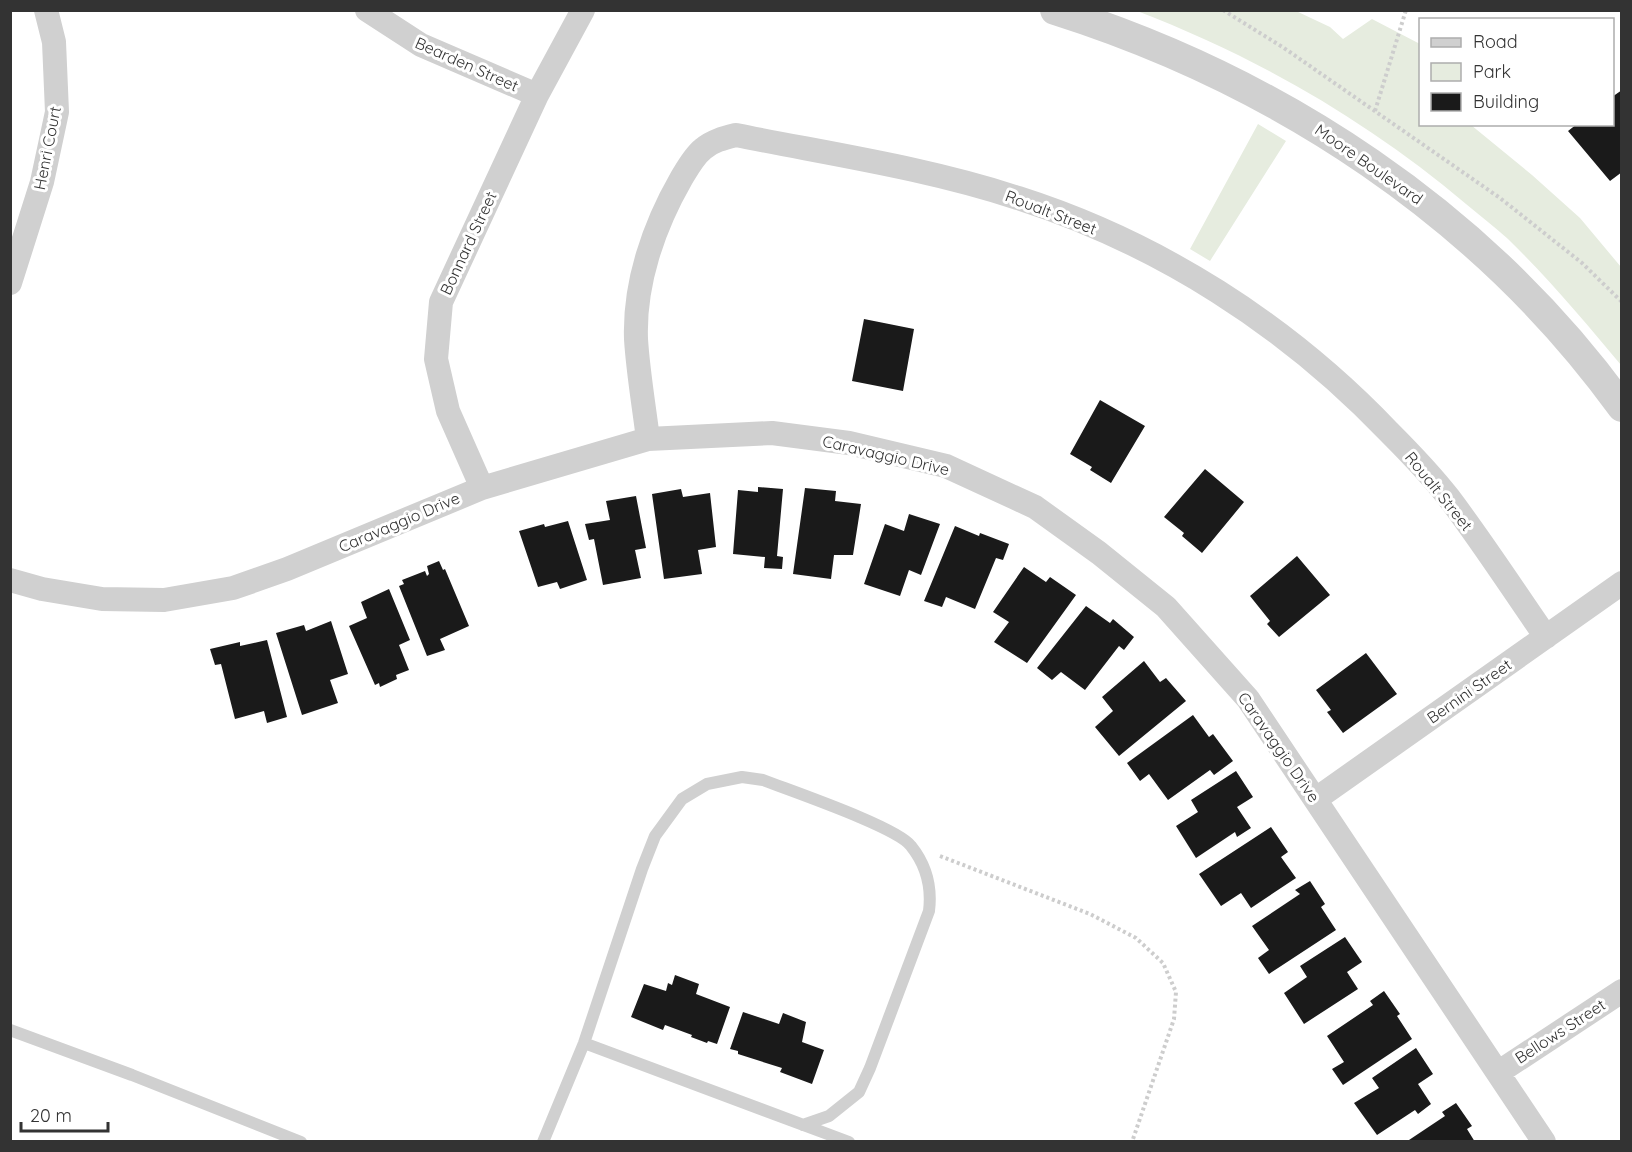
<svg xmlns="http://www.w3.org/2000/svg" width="1632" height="1152" viewBox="0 0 1632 1152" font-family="Quicksand,sans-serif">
<rect width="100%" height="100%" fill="#fff"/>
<!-- green -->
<path fill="#e6ecdf" d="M1137,11H1296L1330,27L1343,39L1372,19L1420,44V124L1471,125L1532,175L1580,218L1621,267V365C1585,322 1549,279 1508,239C1495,227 1480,216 1466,204C1368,121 1257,57 1137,11Z
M1258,124L1286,141L1210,261L1190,249Z"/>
<!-- building -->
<path fill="#1a1a1a" d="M1622,90V172L1610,181L1568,131L1577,124H1612V97Z
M864,319L914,329L903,391L852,381Z
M1100,400L1145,426L1111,483L1090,470L1092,467L1070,454Z
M1205,469L1244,502L1202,553L1182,536L1184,533L1164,517Z
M758,487L783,489L777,556L783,557L782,569L764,568L765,557L733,554L738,490L758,492Z
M805,488L836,491L835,501L861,504L853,555H834L831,579L793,574Z
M681,489L683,497L710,493L716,547L698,550L702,574L664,579L652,494Z
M636,496L646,548L635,550L641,578L603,585L594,539L589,540L585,524L610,520L606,501Z
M909,514L940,524L921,575L909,570L900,596L864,584L885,524L904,531Z
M568,521L587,580L560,589L557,582L538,587L519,531L544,524L545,527Z
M955,526L979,536L980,533L1009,544L1003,560L996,558L975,609L946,597L942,607L924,601Z
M1297,556L1330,595L1279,637L1267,624L1270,621L1250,596Z
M439,561L443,570L445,569L469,626L440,639L445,650L427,656L399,586L404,584L402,580L425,571L427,576L429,574L427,566Z
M1024,567L1046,582L1050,577L1076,595L1027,663L994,642L1009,622L993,612Z
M389,589L410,640L399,645L409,670L396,675L397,679L380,687L379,683L375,685L349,626L367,618L361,602Z
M1086,606L1110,623L1113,619L1134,637L1124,650L1119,646L1085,690L1061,672L1052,680L1037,668Z
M331,621L348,674L330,680L338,703L302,715L276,633L304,625L306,631Z
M267,640L287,717L267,723L264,711L235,719L221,664L215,665L210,649L240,642V646Z
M1366,653L1397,694L1343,733L1327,712L1331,710L1316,690Z
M1144,661L1160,682L1166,678L1186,701L1119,756L1095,727L1113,711L1102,697Z
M1193,715L1209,737L1213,734L1233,761L1214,775L1210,770L1168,800L1149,774L1140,781L1127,763Z
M1236,771L1253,797L1237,807L1251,828L1237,837L1235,832L1196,858L1176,826L1198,812L1191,800Z
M1271,827L1288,852L1281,857L1296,878L1251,908L1241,893L1221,906L1199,874Z
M1310,881L1325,904L1321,907L1336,930L1269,974L1258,958L1269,950L1252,926L1300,894L1295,890Z
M1345,937L1362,962L1347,972L1358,989L1304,1024L1284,993L1307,977L1300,966Z
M675,975L699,984L696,994L730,1007L717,1044L708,1041L707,1043L691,1037L692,1035L665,1025L663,1030L631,1017L644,984L666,991L668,983L672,985Z
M1384,991L1400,1014L1397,1016L1412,1039L1343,1085L1332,1069L1344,1062L1327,1036L1373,1005L1370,1001Z
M743,1012L779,1024L783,1013L806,1022L802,1042L824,1050L812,1084L780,1072L782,1068L738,1054V1051L730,1049Z
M1416,1048L1433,1074L1418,1084L1431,1104L1418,1114L1415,1110L1377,1135L1354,1103L1379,1088L1372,1078Z
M1456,1103L1472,1126L1467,1129L1475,1142H1406L1445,1116L1442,1112Z"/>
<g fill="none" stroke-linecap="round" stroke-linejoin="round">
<!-- path -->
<path stroke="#cdcdcd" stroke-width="4" stroke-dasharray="3 3" stroke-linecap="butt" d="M1223,10L1284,48L1500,198L1582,263L1622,302
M1375,111L1406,10
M940,856L1090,914L1136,938L1163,963L1176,992L1174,1019L1132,1142"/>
<!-- service -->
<path stroke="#d0d0d0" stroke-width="12" d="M10,1030L132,1075L301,1142
M584,1043L849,1142
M543,1142L584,1043L642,869L655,836L682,799L707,784L742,777L763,780C791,791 897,827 911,846C927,866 932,887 929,911L870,1068L859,1092L829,1116L803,1125"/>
<!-- minor -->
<path stroke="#d0d0d0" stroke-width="24" d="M367,10L421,45L537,95
M10,283L42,182L57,112L54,42L46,10
M648,439C644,406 638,372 636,339C634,283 654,226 681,179C687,169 694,156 703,149C712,141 724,138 736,135C830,154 927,168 1018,198C1159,243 1287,325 1389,432C1410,453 1431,475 1449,498C1483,543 1514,591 1546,637
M482,488L448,411L436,359L441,302L537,95L583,10
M10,580L42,589L102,599L164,600L233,588L287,569L482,488L648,439L772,433L849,443L946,466L1035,507L1099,553L1166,607L1248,699L1544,1142
M1316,799L1622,583
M1499,1072L1622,991"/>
<!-- tertiary -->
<path stroke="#d0d0d0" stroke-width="30" d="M1055,10C1279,81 1483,215 1622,407"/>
</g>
<g text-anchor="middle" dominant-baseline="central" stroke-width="6" stroke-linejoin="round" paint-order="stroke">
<!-- street labels -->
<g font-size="16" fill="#333" stroke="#fff">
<text transform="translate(467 64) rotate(24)">Bearden Street</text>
<text transform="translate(47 148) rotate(-79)">Henri Court</text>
<text transform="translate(1369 164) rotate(35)">Moore Boulevard</text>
<text transform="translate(1051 212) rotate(21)">Roualt Street</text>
<text transform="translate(468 243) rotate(-65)">Bonnard Street</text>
<text transform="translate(886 455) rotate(13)">Caravaggio Drive</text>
<text transform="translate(1439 491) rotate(51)">Roualt Street</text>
<text transform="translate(399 522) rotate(-23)">Caravaggio Drive</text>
<text transform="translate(1469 691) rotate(-35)">Bernini Street</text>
<text transform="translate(1279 747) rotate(55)">Caravaggio Drive</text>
<text transform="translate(1560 1031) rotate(-33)">Bellows Street</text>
</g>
</g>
<!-- border -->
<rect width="1632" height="1152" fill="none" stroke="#333333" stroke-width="24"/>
<!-- legend -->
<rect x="1419" y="18" width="195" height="108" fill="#ffffff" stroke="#adadad" stroke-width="1.5"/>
<rect x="1431" y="38" width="30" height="9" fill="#d0d0d0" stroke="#adadad" stroke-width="1.5"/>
<text x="1473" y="48" font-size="18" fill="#333333">Road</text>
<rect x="1431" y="63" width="30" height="18" fill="#e6ecdf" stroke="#adadad" stroke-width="1.5"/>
<text x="1473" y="78" font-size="18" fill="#333333">Park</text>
<rect x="1431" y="93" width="30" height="18" fill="#1a1a1a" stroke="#adadad" stroke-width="1.5"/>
<text x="1473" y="108" font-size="18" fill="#333333">Building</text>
<!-- scale -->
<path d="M21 1122v9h87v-9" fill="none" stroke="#333333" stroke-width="3"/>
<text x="30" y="1122" font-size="18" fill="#333333" stroke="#ffffff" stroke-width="4.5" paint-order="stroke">20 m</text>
</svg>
